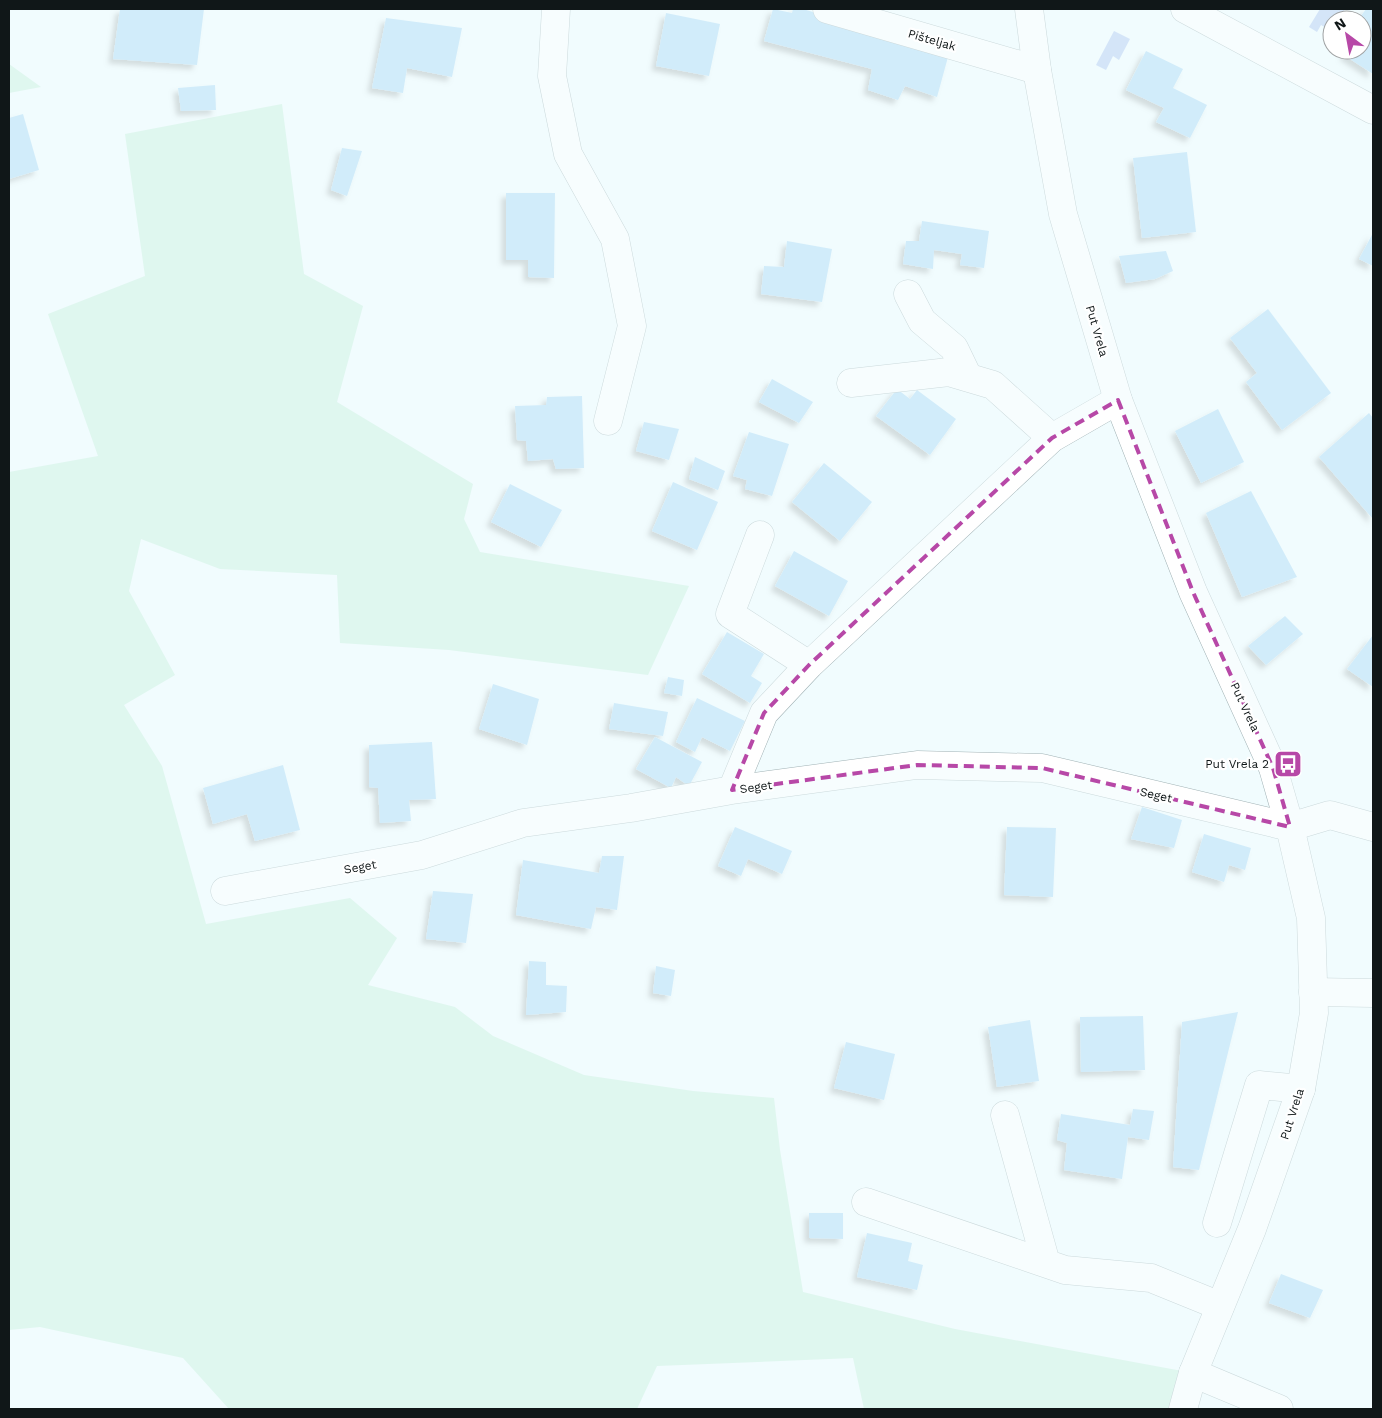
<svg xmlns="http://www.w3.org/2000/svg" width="1382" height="1418" viewBox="0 0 1382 1418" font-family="'Work Sans',sans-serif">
<defs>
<filter id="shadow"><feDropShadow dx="-4.5" dy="4.5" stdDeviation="2.5" flood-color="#0004"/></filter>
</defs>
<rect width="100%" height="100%" fill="#f1fcfe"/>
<!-- green -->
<path fill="#caf1de" d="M9,64L41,87L9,93Z
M282,104L304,274L363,306L337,402L473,484L464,519L480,552L689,586L648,675L449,650L340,643L337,575L220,569L141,539L129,591L175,675L124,705L162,766L206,924L350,898L397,938L368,985L455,1007L493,1036L584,1075L693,1091L774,1098L780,1150L803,1292L955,1329L1193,1373L1183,1409H864L853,1358L657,1366L637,1409H229L183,1358L40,1327L9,1330V472L98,456L48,314L145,276L125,134Z"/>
<!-- water -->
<path fill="#b2caf2" d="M1320,9H1345L1338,20H1332L1331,31L1321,25L1317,32L1309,27Z
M1114,31L1130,39L1119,60L1113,56L1106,70L1096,65Z"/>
<!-- building -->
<path fill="#acdaf7" filter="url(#shadow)" d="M120,9H204L197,65L113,59Z
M773,9L792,13L793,9H803L882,33L948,57L937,97L905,86L898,100L868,90L872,69L764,41Z
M1366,9H1373V74L1344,55L1347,50H1362V20H1358Z
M666,13L720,24L709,76L656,66Z
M386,18L462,28L452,77L407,68L403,93L372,88Z
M1146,51L1183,69L1173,88L1207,105L1190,138L1156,122L1164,108L1126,90Z
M215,85L216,110L181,111L178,88Z
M23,114L39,170L9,179V118Z
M342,148L362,151L347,196L331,190Z
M1187,152L1196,232L1142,238L1133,158Z
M506,193H555L554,278L528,277V260H506Z
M922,221L989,231L984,268L960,265L962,254L934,250L933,269L903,264L906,241H919Z
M1373,233V266L1359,259Z
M787,241L832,249L822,302L761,294L764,266L784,267Z
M1166,251L1173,271L1155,279L1126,283L1119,256Z
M1268,309L1331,393L1282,430L1246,382L1257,373L1230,338Z
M772,379L813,402L799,423L759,402Z
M897,389L910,399L917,390L956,419L930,455L876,416Z
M582,396L584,468L556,469L553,459L528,461L526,441L517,440L515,406L546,405L547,397Z
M1218,409L1244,462L1201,483L1175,431Z
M1369,413L1373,418V519L1319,457Z
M644,422L679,429L669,460L636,451Z
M749,432L789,444L772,496L745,489L747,480L733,476Z
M695,457L725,471L718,490L689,479Z
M824,463L872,502L840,541L792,502Z
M673,482L718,502L697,550L652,531Z
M510,484L562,510L541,547L491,522Z
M1251,491L1297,577L1242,597L1206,513Z
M794,551L848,581L829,616L775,586Z
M1285,616L1303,634L1266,665L1248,646Z
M727,632L764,654L751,676L762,683L750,703L702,674Z
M1373,635V687L1347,669Z
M668,677L684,680L682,696L664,693Z
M493,684L539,699L527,745L479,729Z
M697,698L745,721L730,751L702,737L695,752L676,742Z
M614,703L668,712L663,736L609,729Z
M655,737L702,762L689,786L676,777L671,788L636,769Z
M432,742L436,799L409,800L411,821L380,823L378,788L369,787V745Z
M283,765L300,830L255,841L247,814L213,824L203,788Z
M1142,807L1182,820L1174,848L1131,839Z
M735,827L792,851L782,874L748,859L741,876L718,866Z
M1007,827L1056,828L1053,897L1004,895Z
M1204,834L1251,848L1245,870L1229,865L1224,882L1192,872Z
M602,856H624L617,910L596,907L591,929L516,915L523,860L599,873Z
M433,891L473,894L466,943L426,939Z
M529,961L546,962V985L567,986L566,1012L526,1015Z
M656,966L675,970L671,996L653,993Z
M1238,1012L1199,1170L1173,1167L1182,1022Z
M1143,1016L1145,1070L1081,1072L1080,1017Z
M1030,1020L1039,1081L997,1087L988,1027Z
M846,1042L895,1054L884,1100L834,1088Z
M1133,1109L1154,1111L1149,1140L1128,1137L1122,1179L1064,1170L1067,1143L1057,1140L1061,1114L1130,1125Z
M809,1213H843V1239L809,1238Z
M867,1233L912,1243L908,1261L923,1265L917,1290L857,1277Z
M1281,1274L1323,1290L1310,1318L1269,1303Z"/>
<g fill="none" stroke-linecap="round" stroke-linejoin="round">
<defs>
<path id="minor" d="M556,9L552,76L568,154L615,239L632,326L608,421
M827,9L1037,70
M1185,9L1373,110
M908,294L922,321L954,348L968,377
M851,383L949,372L993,385L1052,438
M760,535L730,614L809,665
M732,790L764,713L809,665L1052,438L1118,400
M225,891L422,855L523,823L631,808L732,790L917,765L1042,768L1290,827L1330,815L1373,827
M1313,992L1373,993
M1005,1115L1046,1263
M866,1202L1065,1270L1151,1278L1220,1306
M1217,1223L1259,1085L1301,1089
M1193,1373L1279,1409"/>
<path id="major" d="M1029,9L1037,70L1063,214L1118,400L1193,592L1273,768L1290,827L1311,918L1314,1013L1301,1089L1252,1229L1193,1373L1183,1409"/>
</defs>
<!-- minor casing -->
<use href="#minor" stroke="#a1b2b5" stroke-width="29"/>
<!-- major casing -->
<use href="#major" stroke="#a1b2b5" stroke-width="29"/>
<!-- minor -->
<use href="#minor" stroke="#fff" stroke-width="28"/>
<!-- major -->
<use href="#major" stroke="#fff" stroke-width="28"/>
</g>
<!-- marked area -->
<path d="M0 0H1382V1418H0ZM1118,400L1193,592L1273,768L1290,827L1042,768L917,765L732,790L764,713L809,665L1052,438Z" fill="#f1fcfe" fill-opacity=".55" fill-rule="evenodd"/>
<path fill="none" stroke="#b748a7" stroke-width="4" stroke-dasharray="10 6" stroke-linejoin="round" d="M1118,400L1193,592L1273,768L1290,827L1042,768L917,765L732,790L764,713L809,665L1052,438Z"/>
<!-- icons -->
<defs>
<symbol id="bus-square" viewBox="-11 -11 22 22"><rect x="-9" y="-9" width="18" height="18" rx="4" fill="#b748a7" stroke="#fff"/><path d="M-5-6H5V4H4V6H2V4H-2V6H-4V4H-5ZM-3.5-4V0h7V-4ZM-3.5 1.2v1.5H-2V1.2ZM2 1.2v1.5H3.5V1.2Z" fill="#fff"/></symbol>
</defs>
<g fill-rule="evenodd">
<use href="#bus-square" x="1272" y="748" width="32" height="32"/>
</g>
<g text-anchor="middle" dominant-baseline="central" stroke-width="4.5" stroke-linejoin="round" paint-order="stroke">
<!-- street labels -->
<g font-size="12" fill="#101718" stroke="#fff">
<text transform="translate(932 40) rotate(16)">Pišteljak</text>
<text transform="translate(1097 331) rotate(74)">Put Vrela</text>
<text transform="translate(1245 707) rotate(65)">Put Vrela</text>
<text transform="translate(756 787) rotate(-8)">Seget</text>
<text transform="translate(1156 795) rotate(13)">Seget</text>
<text transform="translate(360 867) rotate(-10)">Seget</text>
<text transform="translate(1292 1114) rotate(-72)">Put Vrela</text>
</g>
<!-- poi labels -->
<g font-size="12" fill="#101718" stroke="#fff" text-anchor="end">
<text x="1269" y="764">Put Vrela 2</text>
</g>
</g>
<!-- border -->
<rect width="1382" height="1418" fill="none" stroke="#101718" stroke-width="20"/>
<!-- north arrow -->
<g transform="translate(1347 35) rotate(328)"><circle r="24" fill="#ffffff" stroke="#9fa2a3"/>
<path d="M0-4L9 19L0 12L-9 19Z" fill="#b748a7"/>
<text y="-8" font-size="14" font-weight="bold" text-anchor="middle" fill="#101718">N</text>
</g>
</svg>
